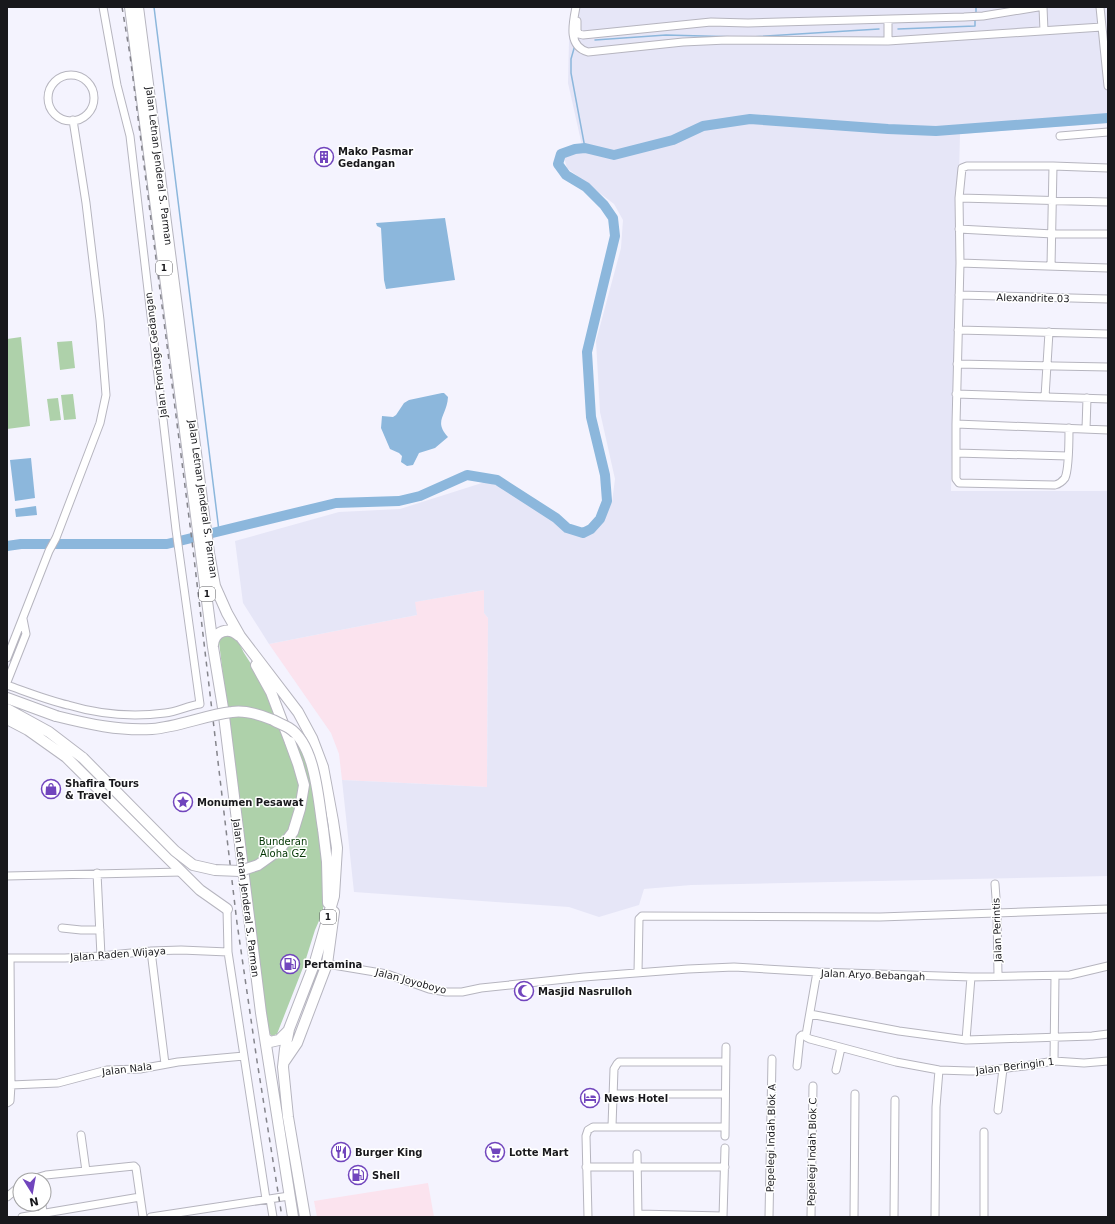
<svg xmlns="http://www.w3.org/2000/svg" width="1115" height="1224" viewBox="0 0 1115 1224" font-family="'DejaVu Sans',sans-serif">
<rect width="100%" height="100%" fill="#f4f3fe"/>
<!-- commercial -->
<path fill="#fbe3ee" d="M484,590V613L488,618L487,787L342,780L339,754L331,733L269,644L417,615L414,602Z
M428,1183L434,1217H317L314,1201Z"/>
<!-- built -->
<path fill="#e6e6f7" d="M572,7H1108V123L960,134L951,491H1108V876L691,885L644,889L639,905L599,917L569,907L354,892L342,780L487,787L488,618L484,613V590L415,602L417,615L269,644L243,603L235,541L339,512L400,509L485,482L505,488L561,525L583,533L596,530L612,502L615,479L600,412L596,341L621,248L623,220L614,204L567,168L563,154L583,150L568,83L569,41Z"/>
<!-- green -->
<path fill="#aed1aa" d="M21,337L30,426L7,429V339Z
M72,341L75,368L60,370L57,342Z
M73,394L76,419L64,420L61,395Z
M58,398L61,420L50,421L47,399Z
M232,634L238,641L244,653L258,675L305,758L312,779L326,893L322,914L315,930L304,965L277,1034L272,1036L266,1030L219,642L220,637Z"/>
<!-- water -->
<path fill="#8cb7dc" d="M445,218L455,280L386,289L384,280L381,228L377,226L376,223Z
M442,393H444L448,397C447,416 433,421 448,437L435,448L419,453L413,465L407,466L401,462L402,456L399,453L390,449L381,428L382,416L393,417L396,415L404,403L409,400Z
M31,458L35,498L15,501L10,460Z
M36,506L37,515L16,517L15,509Z"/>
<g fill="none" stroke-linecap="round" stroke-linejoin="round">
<!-- stream -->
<path stroke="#8cb7dc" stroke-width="1.5" d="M154,7L219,531
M976,13V7
M898,29L975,26V19
M751,37L879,29
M595,40L666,35L739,37
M575,45L571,59V73L585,148"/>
<!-- river -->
<path stroke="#8cb7dc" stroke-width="10" d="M7,546L21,544H167L336,503L399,501L420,496L467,475L497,480L556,518L567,528L583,533L591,529L600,519L607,501L605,475L591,417L587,352L615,236L613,218L604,205L586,187L566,175L558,164L561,154L575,149L585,148L614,155L673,140L703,126L750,119L888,129L936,131L1108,118"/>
<defs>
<path id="minor" d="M576,7C573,23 567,46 588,52L683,42L727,40L888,41L1102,27
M1043,7L1044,31
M1100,7L1108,86
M888,20V41
M577,21V31L579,34L583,35L711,22L748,23L964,17L983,16L1038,7
M48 98a23 23 0 1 1 46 0a23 23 0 1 1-46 0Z
M1060,136L1108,132
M1108,168L1053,166H967L962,168L959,198L960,263L956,424L1108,430
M959,198L1108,202
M959,229L1053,234H1108
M960,263L1108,268
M1051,266L1053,166
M959,295L1108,299
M958,330L1108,334
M957,364L1108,367
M956,394L1108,399
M1045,397L1049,332
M956,424V453
M1086,429L1087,398
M1068,456L956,453V479L959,483L1055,485C1059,484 1062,482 1065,478C1069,469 1069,439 1069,428
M7,658L49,551L56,538L100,423L106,395L100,320L86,203L73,120
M7,682L26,634L23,619
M7,685C27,692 47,700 68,705C98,714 133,717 165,713C177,712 187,706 200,704L176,530L130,136L117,85L103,7
M97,873L101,956
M7,876L182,872
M995,884L997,912L998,976
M227,909L228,952L266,1199
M62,928L81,930H100
M151,951L165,1064
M7,958H65L101,956L151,951L181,950L228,952
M327,964L387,974L429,989L446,992H462L481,988L584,977L688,969L734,967L817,972L971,977L1070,975L1108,966
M638,972L639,919L642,916L880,917L1108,909
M817,972L806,1035V1037L810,1039L896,1062L939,1070L969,1071H983L1025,1066L1054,1061L1084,1063L1108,1061
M810,1014L899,1031L966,1040L1092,1036L1108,1034
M966,1040L971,977
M1054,1061L1055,976
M797,1066L800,1037L802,1035H806
M836,1070L841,1048
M11,1085L58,1083L107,1070L140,1069L178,1062L244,1056
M613,1094H725
M7,1103L10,1101L11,1085L10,958
M998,1110L1003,1069
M612,1126L614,1069L617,1064L619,1062H725
M81,1135L86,1171
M725,1136L726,1047
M637,1154L638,1217
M586,1167H725
M29,1180L46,1175L134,1166L136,1168L143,1217
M7,1197L20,1186
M270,1199L273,1217
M42,1204L43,1214
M638,1214L723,1216
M22,1217L140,1197
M151,1217L289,1196
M588,1217L586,1136L588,1130L593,1127H725
M723,1217L725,1148
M769,1217L772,1059
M811,1217L813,1086
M854,1217L855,1094
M894,1217L895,1100
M935,1217L936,1107L939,1070
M984,1217V1132"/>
<path id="highway" d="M130,7L213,647L223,708L261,1013L293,1217
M138,7L209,553L215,586L227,613L240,636L298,712L312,738L323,767L333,821L337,848L334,896L315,962L289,1029L285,1049L283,1067L288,1117L305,1217
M213,645C214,631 229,626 239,636
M256,665L271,692L290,742
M7,698L56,716
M7,709L49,732L83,758
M7,719L28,730L66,757L200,890L227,909
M323,829L327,862L328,903
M265,1038L270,1042L279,1040L288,1031
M284,1062L297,1043L327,964L334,912"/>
</defs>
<!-- minor casing -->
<use href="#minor" stroke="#b6b5bf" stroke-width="9"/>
<!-- highway casing -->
<use href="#highway" stroke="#b6b5bf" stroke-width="12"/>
<!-- minor -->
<use href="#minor" stroke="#fff" stroke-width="7"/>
<!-- highway -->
<use href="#highway" stroke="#fff" stroke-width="10"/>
<!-- rail -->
<path stroke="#85858c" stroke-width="1.5" stroke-dasharray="5 5" stroke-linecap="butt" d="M122,7L130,55L192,541L237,923L257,1061L282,1217"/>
<defs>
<path id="highway-bridge" d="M56,716C88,724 119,731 152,729C179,727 205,715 232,712C245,710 261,715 273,720C278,723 284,725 289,728C316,745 318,800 323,829
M83,758L175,851L193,865L215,870L240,871L258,865L279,850L293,832L300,809L304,785L298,764L290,742"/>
</defs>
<!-- highway-bridge casing -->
<use href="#highway-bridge" stroke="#b6b5bf" stroke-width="12" stroke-linecap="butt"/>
<!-- highway-bridge -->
<use href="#highway-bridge" stroke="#fff" stroke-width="10"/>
</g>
<!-- icons -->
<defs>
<symbol id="building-ring" viewBox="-11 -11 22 22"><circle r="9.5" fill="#fff" stroke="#7145bd" stroke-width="1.5"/><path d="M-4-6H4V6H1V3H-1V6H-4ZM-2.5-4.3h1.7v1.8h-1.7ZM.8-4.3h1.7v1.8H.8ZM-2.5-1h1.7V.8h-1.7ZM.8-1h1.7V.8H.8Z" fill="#7145bd"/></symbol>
<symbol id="shop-ring" viewBox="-11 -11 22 22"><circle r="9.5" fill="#fff" stroke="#7145bd" stroke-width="1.5"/><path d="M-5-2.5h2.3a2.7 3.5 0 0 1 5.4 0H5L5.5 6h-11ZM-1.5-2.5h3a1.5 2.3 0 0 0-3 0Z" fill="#7145bd"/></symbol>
<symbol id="sight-ring" viewBox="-11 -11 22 22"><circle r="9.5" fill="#fff" stroke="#7145bd" stroke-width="1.5"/><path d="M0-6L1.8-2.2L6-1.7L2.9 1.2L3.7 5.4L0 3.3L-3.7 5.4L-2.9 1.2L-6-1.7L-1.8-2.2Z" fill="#7145bd"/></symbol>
<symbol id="fuel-ring" viewBox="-11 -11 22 22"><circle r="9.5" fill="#fff" stroke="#7145bd" stroke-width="1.5"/><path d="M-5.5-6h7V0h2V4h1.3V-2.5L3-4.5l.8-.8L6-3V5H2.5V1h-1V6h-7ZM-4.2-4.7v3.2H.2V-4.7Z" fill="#7145bd"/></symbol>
<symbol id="mosque-ring" viewBox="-11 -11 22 22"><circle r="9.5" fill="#fff" stroke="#7145bd" stroke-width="1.5"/><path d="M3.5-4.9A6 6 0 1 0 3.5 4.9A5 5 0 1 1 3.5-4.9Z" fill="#7145bd"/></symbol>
<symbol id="hotel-ring" viewBox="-11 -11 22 22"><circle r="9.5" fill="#fff" stroke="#7145bd" stroke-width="1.5"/><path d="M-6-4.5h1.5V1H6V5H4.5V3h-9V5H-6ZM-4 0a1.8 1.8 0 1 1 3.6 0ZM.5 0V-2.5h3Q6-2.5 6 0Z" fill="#7145bd"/></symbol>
<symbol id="restaurant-ring" viewBox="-11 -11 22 22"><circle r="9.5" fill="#fff" stroke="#7145bd" stroke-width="1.5"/><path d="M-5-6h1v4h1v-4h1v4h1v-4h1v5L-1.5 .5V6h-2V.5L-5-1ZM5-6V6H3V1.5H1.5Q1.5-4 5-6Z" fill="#7145bd"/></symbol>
<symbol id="supermarket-ring" viewBox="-11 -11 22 22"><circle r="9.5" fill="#fff" stroke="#7145bd" stroke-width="1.5"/><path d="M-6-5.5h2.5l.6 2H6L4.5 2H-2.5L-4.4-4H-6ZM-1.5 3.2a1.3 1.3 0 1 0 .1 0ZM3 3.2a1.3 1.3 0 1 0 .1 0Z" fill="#7145bd"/></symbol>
</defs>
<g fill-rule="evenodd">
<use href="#building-ring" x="313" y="146" width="22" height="22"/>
<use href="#shop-ring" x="40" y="778" width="22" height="22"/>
<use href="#sight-ring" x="172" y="791" width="22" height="22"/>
<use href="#fuel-ring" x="279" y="953" width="22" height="22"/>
<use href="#mosque-ring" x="513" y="980" width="22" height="22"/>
<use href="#hotel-ring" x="579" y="1087" width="22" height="22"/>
<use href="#restaurant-ring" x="330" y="1141" width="22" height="22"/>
<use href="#supermarket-ring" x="484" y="1141" width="22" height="22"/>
<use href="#fuel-ring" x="347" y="1164" width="22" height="22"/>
</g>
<g text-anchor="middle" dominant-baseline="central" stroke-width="3" stroke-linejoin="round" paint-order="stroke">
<!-- shield labels -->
<g fill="#fff" stroke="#5d5d60" stroke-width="1">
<rect x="156" y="261" width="16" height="14" rx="3"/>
<rect x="199" y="587" width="16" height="14" rx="3"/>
<rect x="320" y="910" width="16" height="14" rx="3"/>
</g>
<g font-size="9" font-weight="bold" fill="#18181c">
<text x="164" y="268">1</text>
<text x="207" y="594">1</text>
<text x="328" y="917">1</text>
</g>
<!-- poi labels -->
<g font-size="10" font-weight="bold" fill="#18181c" stroke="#fff" text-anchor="start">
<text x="338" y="151">Mako Pasmar<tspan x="338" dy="12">Gedangan</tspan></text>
<text x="65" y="783">Shafira Tours<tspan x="65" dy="12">&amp; Travel</tspan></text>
<text x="197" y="802">Monumen Pesawat</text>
<text x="304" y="964">Pertamina</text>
<text x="538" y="991">Masjid Nasrulloh</text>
<text x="604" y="1098">News Hotel</text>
<text x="355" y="1152">Burger King</text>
<text x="509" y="1152">Lotte Mart</text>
<text x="372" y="1175">Shell</text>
</g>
<!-- street labels -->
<g font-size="10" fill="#18181c" stroke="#fff">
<text transform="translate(159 166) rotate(83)">Jalan Letnan Jenderal S. Parman</text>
<text transform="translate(1033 298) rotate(1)">Alexandrite 03</text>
<text transform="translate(156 355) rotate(-97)">Jalan Frontage Gedangan</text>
<text transform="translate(203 499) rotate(82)">Jalan Letnan Jenderal S. Parman</text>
<text transform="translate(246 898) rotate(83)">Jalan Letnan Jenderal S. Parman</text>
<text transform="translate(997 930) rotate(-92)">Jalan Perintis</text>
<text transform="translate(118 954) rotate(-4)">Jalan Raden Wijaya</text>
<text transform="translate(873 975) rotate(2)">Jalan Aryo Bebangah</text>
<text transform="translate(411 981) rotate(15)">Jalan Joyoboyo</text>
<text transform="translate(1015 1066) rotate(-7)">Jalan Beringin 1</text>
<text transform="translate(127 1069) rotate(-7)">Jalan Nala</text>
<text transform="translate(771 1138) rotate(-89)">Pepelegi Indah Blok A</text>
<text transform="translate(812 1152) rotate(-89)">Pepelegi Indah Blok C</text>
</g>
<!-- park labels -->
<g font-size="10" fill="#003400" stroke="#fff">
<text x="283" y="841">Bunderan<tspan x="283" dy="12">Aloha GZ</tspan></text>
</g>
</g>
<!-- border -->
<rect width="1115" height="1224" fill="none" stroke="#18181c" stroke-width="16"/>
<!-- north arrow -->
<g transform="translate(32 1192) rotate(169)"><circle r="19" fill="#ffffff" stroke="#a3a3a4"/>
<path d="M0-3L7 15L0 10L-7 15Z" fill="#7145bd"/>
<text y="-6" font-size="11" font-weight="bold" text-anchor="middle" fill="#18181c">N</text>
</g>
</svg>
